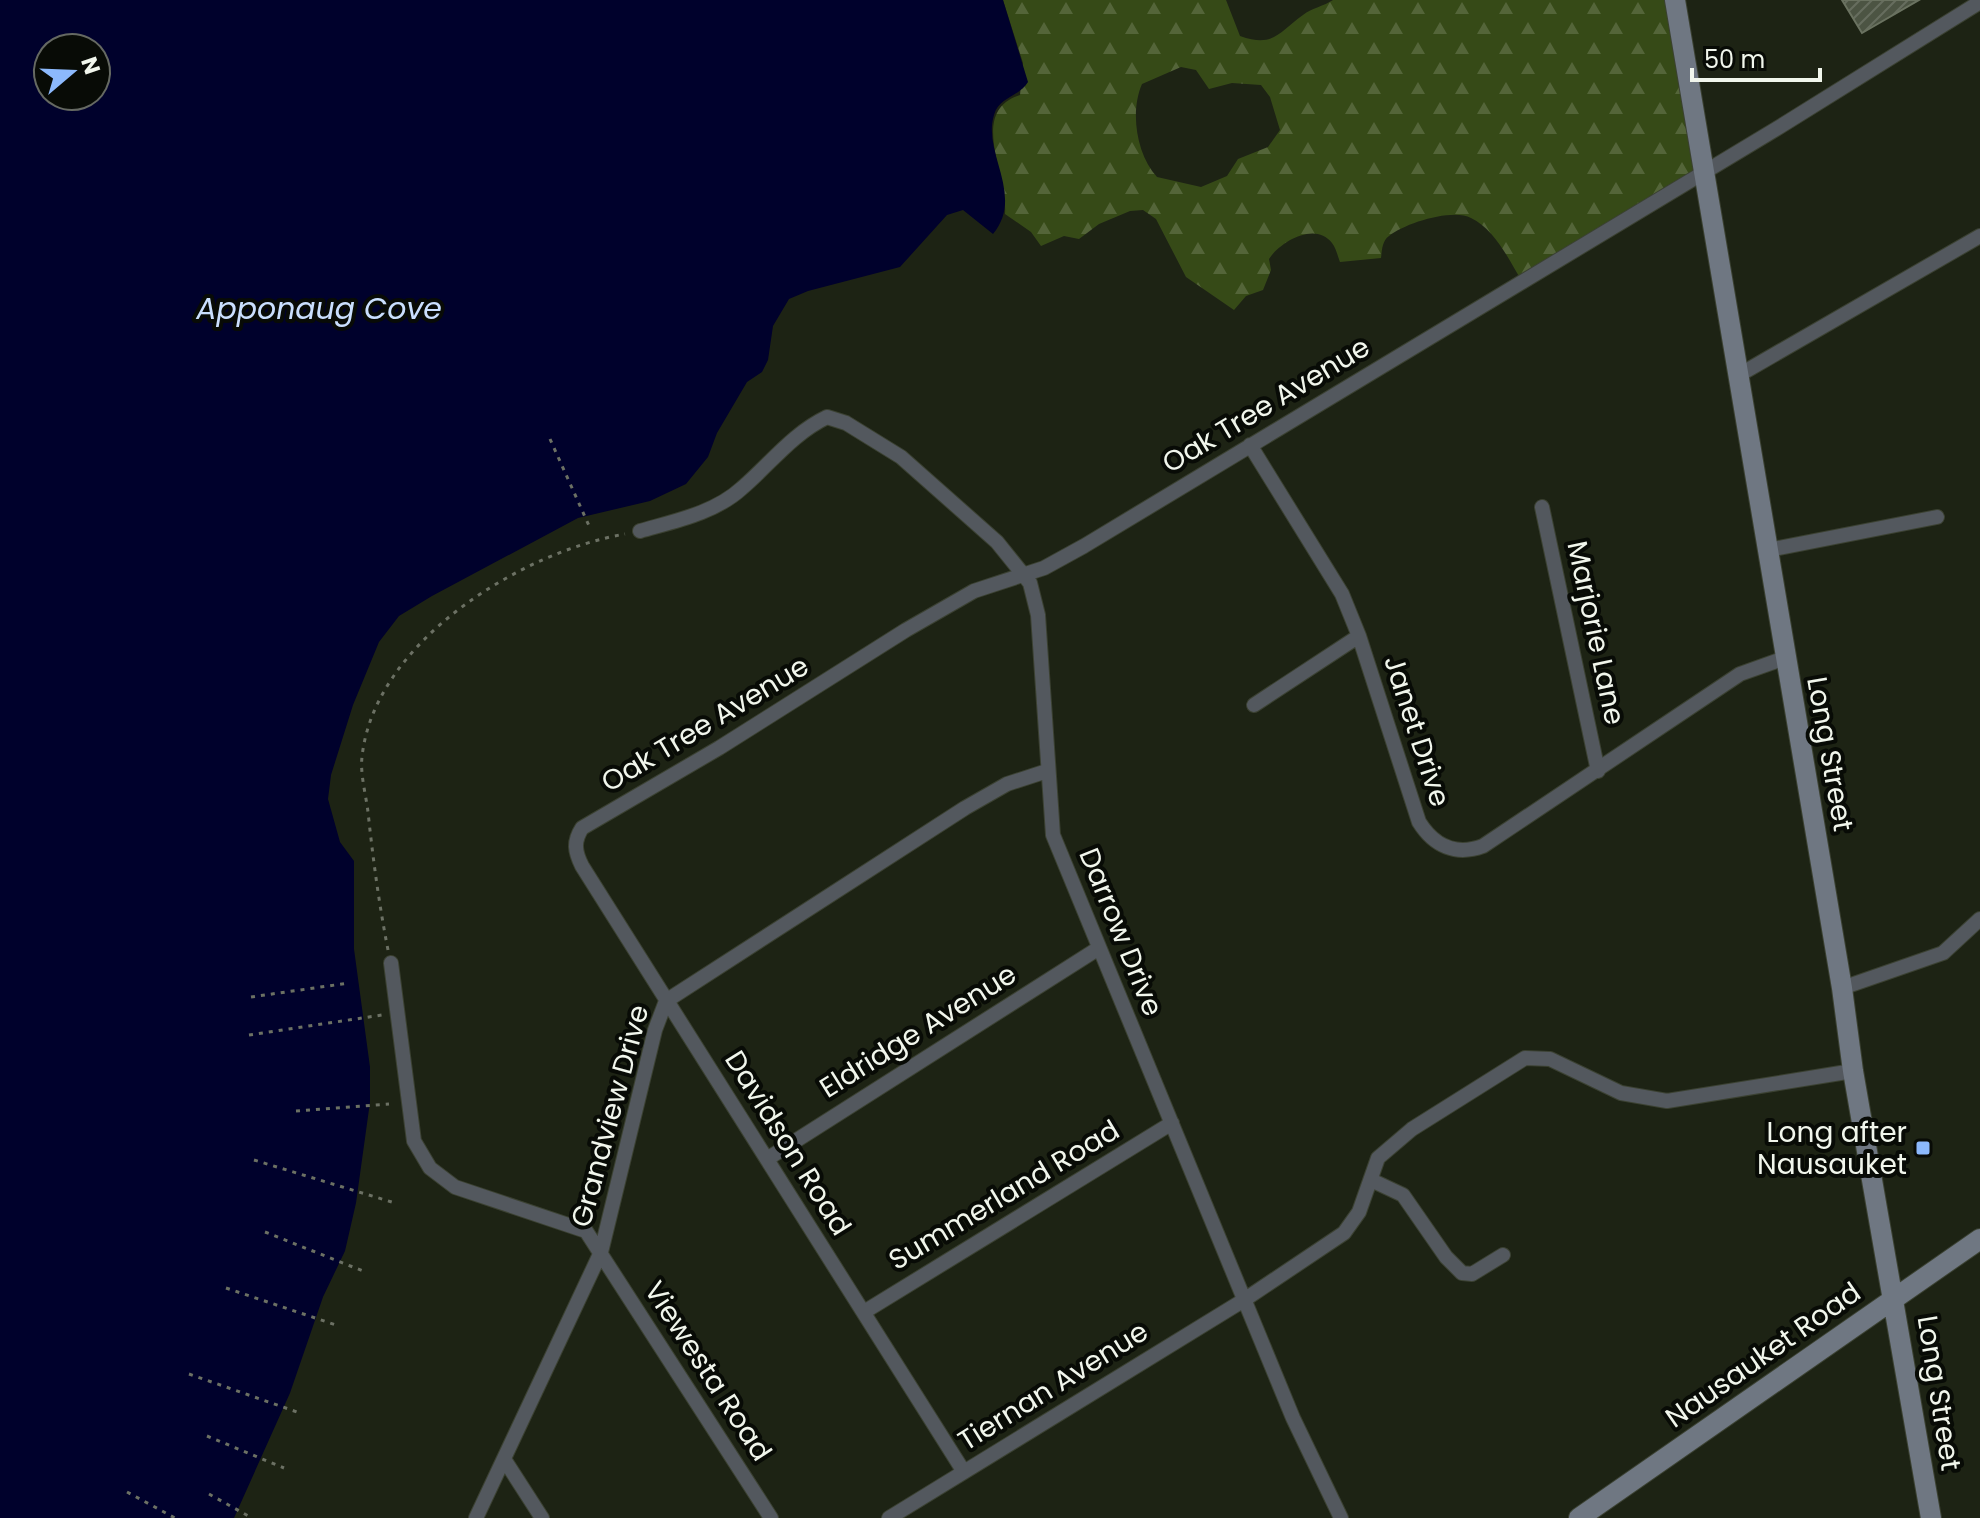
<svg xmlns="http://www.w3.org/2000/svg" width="1980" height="1518" viewBox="0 0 1980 1518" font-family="Poppins,sans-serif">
<defs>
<pattern id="forest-firs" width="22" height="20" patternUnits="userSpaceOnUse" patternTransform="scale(2)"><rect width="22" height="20" fill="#364a17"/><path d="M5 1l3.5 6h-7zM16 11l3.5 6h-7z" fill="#546539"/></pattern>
<pattern id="building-hatch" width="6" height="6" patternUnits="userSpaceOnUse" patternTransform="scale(2)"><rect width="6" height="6" fill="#4c5443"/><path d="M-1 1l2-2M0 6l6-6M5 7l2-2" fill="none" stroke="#666d5e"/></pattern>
</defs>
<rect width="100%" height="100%" fill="#1d2314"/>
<!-- forest -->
<path fill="url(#forest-firs)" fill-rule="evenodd" d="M1003,0H1226L1240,36C1274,48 1279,32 1303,15C1312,8 1324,6 1333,0H1676L1706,168L1521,280C1509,259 1494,229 1471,218C1453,208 1405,223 1389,236C1382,241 1382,250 1381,258L1340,262C1338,257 1336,248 1332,243C1315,221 1280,242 1269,259L1271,270L1263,290L1246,296L1234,310L1186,277L1156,219L1143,210L1130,211L1099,224L1079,239L1064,236L1041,246L1031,232L1005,214C1008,175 968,111 1020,95L1023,63ZM1181,67L1196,70L1209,89L1232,83L1261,85L1270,97L1280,130L1268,147L1238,159L1227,176L1201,187L1157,177C1136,154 1130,111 1142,84Z"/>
<!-- water -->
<path fill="#00012c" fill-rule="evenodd" d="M0,0H1003L1028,82C1019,97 999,97 994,115C982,153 1025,195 993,234L963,210L947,215L900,267L808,291L789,299L773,326L768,360L762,372L747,382L717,433L708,457L686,484L650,501L578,518L432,596L399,616L379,642L353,705L331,775L328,799L340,842L354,861V949L370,1067V1102L356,1203L345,1251L323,1297L290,1393L234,1518H0ZM96,48V96H48V48Z"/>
<!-- building -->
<path fill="url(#building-hatch)" stroke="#6a7260" stroke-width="2" d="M1842,0H1919L1862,33Z"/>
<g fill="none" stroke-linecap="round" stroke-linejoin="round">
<defs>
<path id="street" d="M1739,375L1980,236
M1250,445L1342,594L1359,636L1419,822C1434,846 1456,856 1483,846L1740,674L1785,658
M1542,507L1598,771
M640,531C675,521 715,513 742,488C771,463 792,434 827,417L846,423L901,457L997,542L1030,583L1038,615L1053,835L1293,1418L1341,1518
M1768,550L1937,517
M1254,705L1359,636
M391,963L414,1141L430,1168L455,1187L586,1231L771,1518
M1842,988L1943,953L1980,919
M767,1159L1099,948
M1371,1180L1403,1195L1446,1257L1462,1273L1472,1274L1503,1255
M864,1312L1172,1123
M504,1459L542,1518
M964,1472L582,866C575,852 573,842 582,828L719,748L906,630L974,591L1044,568L1084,546L1781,126L1980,2
M476,1518L601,1252L655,1030L666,1001L965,808L1007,784L1047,771
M889,1518L1244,1300L1344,1233L1359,1212L1378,1158L1412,1129L1525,1058L1550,1059L1621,1093L1667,1101L1853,1071"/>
<path id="secondary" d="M1675,0L1842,988L1853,1071L1931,1518
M1579,1518L1980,1239"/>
</defs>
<!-- street casing -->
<use href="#street" stroke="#3b4132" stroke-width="16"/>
<!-- secondary casing -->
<use href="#secondary" stroke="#3b4132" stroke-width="22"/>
<!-- path -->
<path stroke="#6c7164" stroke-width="3" stroke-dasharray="4 6" stroke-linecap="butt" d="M550,439L590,528
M388,950C379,904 373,859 368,812C366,795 360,774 362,757C374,642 521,552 625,534
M251,997L349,983
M249,1035L382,1015
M296,1111L389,1104
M254,1160L395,1203
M265,1232L363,1271
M226,1288L339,1326
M189,1374L297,1412
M207,1436L284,1468
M127,1492L175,1518
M209,1494L252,1518"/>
<!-- street -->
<use href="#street" stroke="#53585e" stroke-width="14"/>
<!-- secondary -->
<use href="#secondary" stroke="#6f7782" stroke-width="20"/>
</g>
<!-- markers -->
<rect fill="#8cb9fc" stroke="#080b06" stroke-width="3" x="1915" y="1140" width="16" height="16" rx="4"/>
<g text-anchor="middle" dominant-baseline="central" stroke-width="8" stroke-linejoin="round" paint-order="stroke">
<!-- street labels -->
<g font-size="28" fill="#f1f6ec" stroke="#080b06">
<text transform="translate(1266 405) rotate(-31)">Oak Tree Avenue</text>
<text transform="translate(1596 633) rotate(78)">Marjorie Lane</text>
<text transform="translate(705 724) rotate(-31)">Oak Tree Avenue</text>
<text transform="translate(1417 731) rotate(72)">Janet Drive</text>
<text transform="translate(1830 754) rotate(80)">Long Street</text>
<text transform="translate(1121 932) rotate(68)">Darrow Drive</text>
<text transform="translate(918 1031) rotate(-32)">Eldridge Avenue</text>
<text transform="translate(610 1116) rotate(-75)">Grandview Drive</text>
<text transform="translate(788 1143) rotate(58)">Davidson Road</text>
<text transform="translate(1004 1195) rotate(-31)">Summerland Road</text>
<text transform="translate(1763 1355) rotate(-35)">Nausauket Road</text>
<text transform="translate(708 1371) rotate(57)">Viewesta Road</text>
<text transform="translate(1053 1386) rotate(-32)">Tiernan Avenue</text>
<text transform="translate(1939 1393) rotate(81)">Long Street</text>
</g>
<!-- poi labels -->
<g font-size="28" fill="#f1f6ec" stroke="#080b06" text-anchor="end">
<text x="1907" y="1132">Long after<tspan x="1907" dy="32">Nausauket</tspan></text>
</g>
<!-- water labels -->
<g font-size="30" font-style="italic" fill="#cadffe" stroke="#080b06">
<text x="319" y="308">Apponaug Cove</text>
</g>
</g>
<!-- north arrow -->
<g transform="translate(72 72) rotate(71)"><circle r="38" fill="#080b06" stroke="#656962" stroke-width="2"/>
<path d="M0-6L14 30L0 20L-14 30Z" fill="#8cb9fc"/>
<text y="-12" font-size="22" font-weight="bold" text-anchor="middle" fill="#f1f6ec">N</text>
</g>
<!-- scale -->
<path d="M1692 68v12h128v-12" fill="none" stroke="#f1f6ec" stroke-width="4"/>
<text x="1704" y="68" font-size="24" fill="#f1f6ec" stroke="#080b06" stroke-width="6" paint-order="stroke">50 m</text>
</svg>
